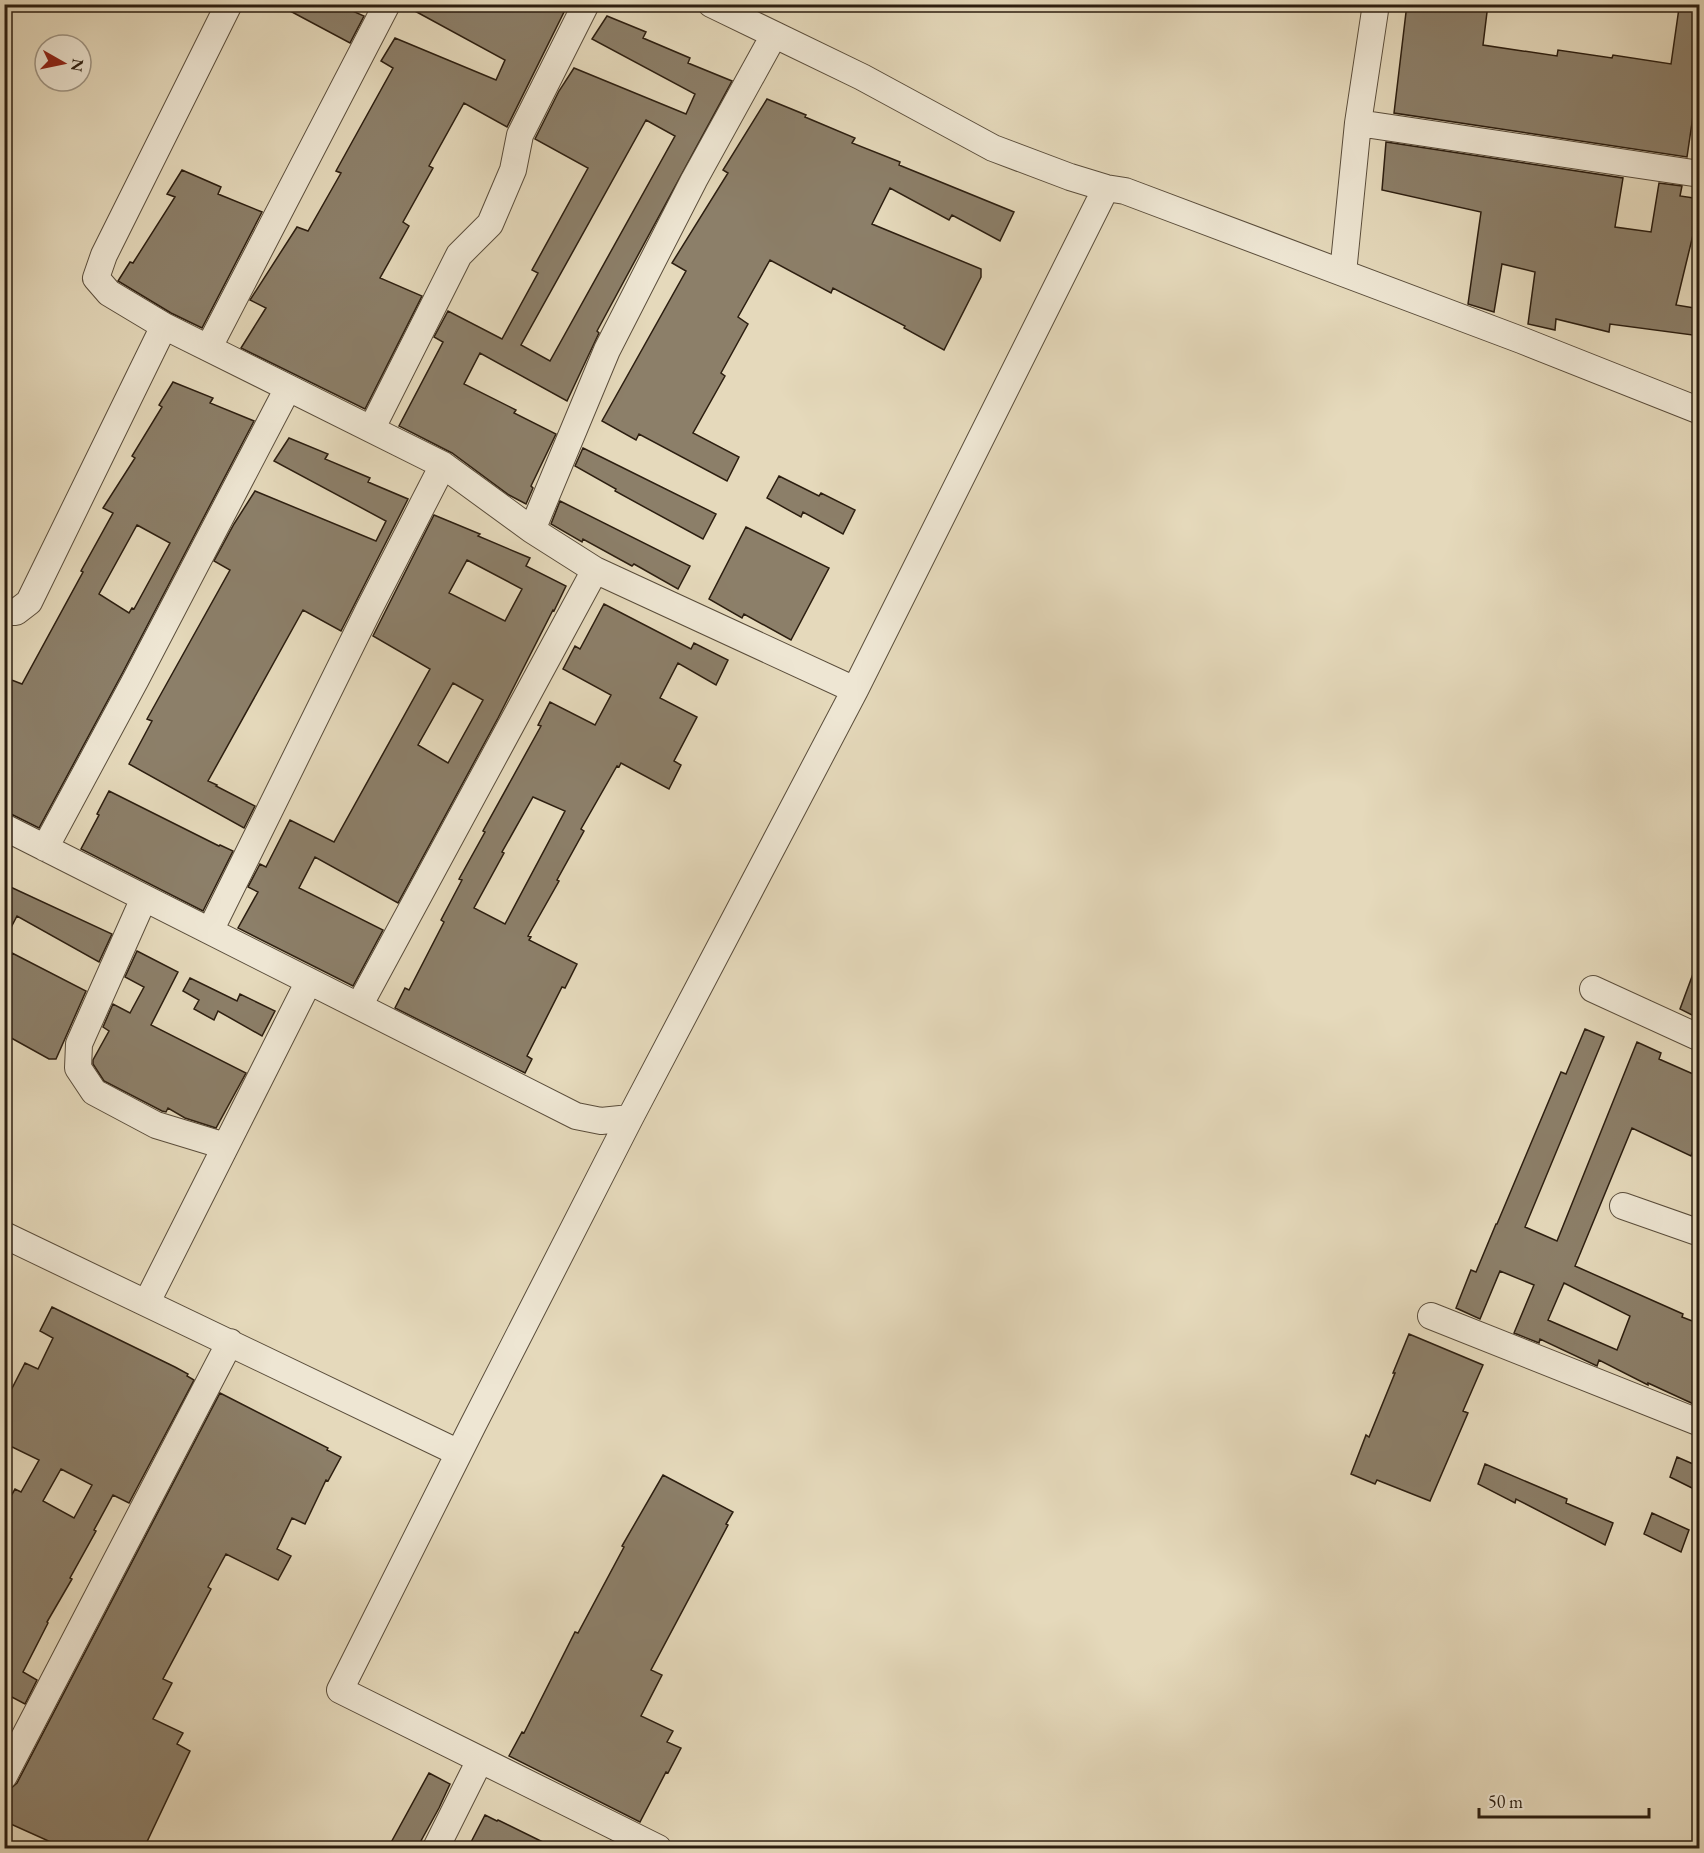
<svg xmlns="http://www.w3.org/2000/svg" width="1704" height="1853" viewBox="0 0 1704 1853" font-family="'EB Garamond',serif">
<rect width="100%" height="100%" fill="#e5d9bb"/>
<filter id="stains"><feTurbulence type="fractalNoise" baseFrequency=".00333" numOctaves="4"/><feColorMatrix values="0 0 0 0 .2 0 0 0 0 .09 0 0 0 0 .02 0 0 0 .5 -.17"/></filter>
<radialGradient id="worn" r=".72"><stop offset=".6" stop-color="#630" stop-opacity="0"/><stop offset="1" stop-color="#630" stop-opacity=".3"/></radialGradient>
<!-- building -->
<path fill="#8c7f69" stroke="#2c1e10" stroke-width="1.5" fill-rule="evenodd" d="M277,4H337L364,16L350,43Z
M402,4H568L507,127L464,103L429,166L433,168L403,222L409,226L380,278L422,296L365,409L241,348L266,308L250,300L297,227L308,231L341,173L336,171L393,68L381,61L395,38L496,80L505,60Z
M1407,4H1488L1483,45L1557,56L1558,50L1612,58L1613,55L1671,64L1679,8L1700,11V68L1687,157L1394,113Z
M607,16L646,32L643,38L690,58L688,63L732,81L597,331L599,333L567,401L480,353L464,384L516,410L514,413L556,434L531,486L533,488L526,504L509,495L452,453L399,426L443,342L434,337L448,311L502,339L538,273L532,270L588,168L535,139L559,91L574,68L686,114L695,94L592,39ZM646,120L675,136L550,361L521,345Z
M767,99L806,115L805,117L855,138L852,143L900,162L899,165L1014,212L1000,241L952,215L949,220L890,188L872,224L981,269V277L944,350L904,328L905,326L833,288L831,293L770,260L738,317L748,324L721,373L725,376L693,433L739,457L727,481L639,434L636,440L602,421L686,271L672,263L728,173L723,170Z
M1386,142L1623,178L1615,227L1651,232L1659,183L1682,186L1680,196L1700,199V206L1676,305L1700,309V336L1610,324L1609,332L1556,319L1555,330L1528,324L1535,272L1502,264L1494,312L1468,304L1481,212L1382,190Z
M182,170L221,187L218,194L262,212L202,328L171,313L118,281L130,262L133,263L175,197L167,194Z
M173,382L213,398L210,403L254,421L123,672L39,828L11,814L4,812V677L22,684L83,572L81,571L113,513L103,508L135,458L132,456L162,407L159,405ZM137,525L170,543L134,609L132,608L129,613L99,594Z
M289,438L328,454L325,459L370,478L368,482L408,499L341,631L303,610L208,781L217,785L216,786L255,806L244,828L129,764L152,721L147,719L230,570L214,561L234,524L255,491L376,541L386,521L274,461Z
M583,448L716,514L703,539L615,491L616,489L575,466Z
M779,476L819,496L821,493L855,510L843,534L803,512L801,517L767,498Z
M560,501L690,566L678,589L634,564L632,566L583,539L582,542L551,524Z
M434,515L480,534L478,536L530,558L526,566L566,586L554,611L553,610L498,718L398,903L315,857L299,888L383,930L353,986L238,928L258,892L248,887L260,864L266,867L290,820L334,842L430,669L373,636ZM467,560L522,589L505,621L449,593ZM453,683L483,700L448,763L418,745Z
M746,527L829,568L791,640L744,614L742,618L709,599Z
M604,604L691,649L694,643L728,660L716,685L678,663L660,698L697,717L674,761L681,765L669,789L621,763L619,767L617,766L581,829L584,831L557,880L559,881L528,936L531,937L529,940L577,964L565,988L562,987L527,1056L532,1059L525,1073L395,1008L405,988L409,990L444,922L441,920L462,880L459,879L485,832L483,831L541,726L538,725L550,702L595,725L611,695L563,669L575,646L580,649ZM533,797L565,811L505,924L474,908L504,853L502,852Z
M109,791L219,846L220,845L233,851L203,911L81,849L99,815L97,814Z
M4,884L112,934L99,962L17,916L4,941Z
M137,951L178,972L151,1025L246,1073L216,1128L185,1118L168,1108L166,1112L162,1111L104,1081L93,1064V1060L109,1031L103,1027L113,1004L130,1013L144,987L125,977Z
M12,953L86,991L56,1059H49L4,1034V966Z
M1697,963H1700V1019L1680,1009Z
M190,978L237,1001L240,994L275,1011L262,1036L218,1011L214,1020L194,1009L199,1000L183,991Z
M1585,1029L1604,1037L1525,1227L1557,1241L1637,1042L1661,1053L1659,1059L1700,1077V1132L1691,1156L1632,1128L1575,1266L1683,1314L1682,1317L1700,1324V1407L1648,1383V1385L1599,1360L1597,1366L1540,1339L1539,1343L1514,1333L1534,1285L1500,1271L1480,1319L1456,1308L1471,1270L1476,1272L1496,1224H1497L1561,1072L1566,1074ZM1564,1283L1630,1316L1617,1350L1548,1320Z
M52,1307L175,1367L188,1374L187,1376L194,1380L129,1503L113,1495L94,1530L96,1531L70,1578L72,1579L47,1622L48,1623L23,1672L37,1680L25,1704L10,1696L4,1707V1508L15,1489L21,1492L39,1460L4,1443V1404L25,1363L38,1369L53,1338L40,1331ZM61,1469L92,1485L74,1518L43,1501Z
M1409,1334L1483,1365L1463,1411L1468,1413L1430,1501L1377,1480L1375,1484L1351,1474L1366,1435L1369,1437L1395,1373H1393Z
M220,1393L328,1448L327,1450L341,1457L328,1481L326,1480L305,1524L292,1518L277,1549L291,1556L278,1580L226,1554L208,1587L211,1589L163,1679L172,1683L153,1719L183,1733L177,1744L190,1751L144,1848H64L4,1821V1798L9,1790L17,1783Z
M1677,1457L1700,1467V1492L1670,1477Z
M1485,1464L1567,1499L1566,1503L1613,1523L1605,1545L1516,1499L1515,1503L1478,1484Z
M663,1475L733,1512L726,1524L728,1525L651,1670L662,1675L641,1716L673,1731L667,1742L681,1748L668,1773L666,1772L640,1822L509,1756L522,1732L524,1733L575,1632L578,1633L624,1547L622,1546Z
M1652,1513L1689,1530L1681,1552L1644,1534Z
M429,1773L450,1784L439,1808L417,1848H388Z
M485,1815L497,1821L498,1820L555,1848H468Z"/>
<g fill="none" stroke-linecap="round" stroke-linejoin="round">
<defs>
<path id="minor" d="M229,4L104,255L96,278L109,293L164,326L443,465L532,530L595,570L855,690
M711,4L862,77L993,148L1070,177L1106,188L1125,191L1521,340L1700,411
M1358,123L1700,174
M1343,273L1358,123L1376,4
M209,347L387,4
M372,428L459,255L490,224L513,170L520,135L586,4
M532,530L607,350L694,180L774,35
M4,612H16L29,602L164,326
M4,827L576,1116L601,1121L630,1118
M45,848L136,679L288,388
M144,898L79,1044L78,1068L94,1092L156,1125L225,1146
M210,931L369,609L443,465
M1593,989L1700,1038
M359,1006L595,570
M1623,1206L1700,1233
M4,1235L459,1453
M147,1302L309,981
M1431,1316L1700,1423
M4,1776L230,1342
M436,1848L480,1760
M658,1848L340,1690L473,1425L630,1118L855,690L1106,188"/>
</defs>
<!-- minor casing -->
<use href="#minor" stroke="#5a4d3b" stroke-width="28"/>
<!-- minor -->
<use href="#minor" stroke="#eee6d3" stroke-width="26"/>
</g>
<!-- margin -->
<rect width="1704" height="1853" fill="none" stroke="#e5d9bb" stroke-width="24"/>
<rect x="6" y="6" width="1692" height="1841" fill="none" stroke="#2c1e10" stroke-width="3"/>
<rect x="12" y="12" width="1680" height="1829" fill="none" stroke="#2c1e10" stroke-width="1.5"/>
<!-- north arrow -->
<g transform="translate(63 63) rotate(99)"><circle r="28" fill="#eee6d3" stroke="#a09685" stroke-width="1.5"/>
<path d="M0-4.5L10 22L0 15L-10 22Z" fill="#8f2418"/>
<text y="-9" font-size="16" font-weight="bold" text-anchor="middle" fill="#2c1e10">N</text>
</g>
<!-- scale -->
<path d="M1479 1808v9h170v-9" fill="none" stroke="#2c1e10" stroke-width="3"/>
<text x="1488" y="1808" font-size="18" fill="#2c1e10" stroke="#eee6d3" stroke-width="4.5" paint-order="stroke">50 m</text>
<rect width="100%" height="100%" filter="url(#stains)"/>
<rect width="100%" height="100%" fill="url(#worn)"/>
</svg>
